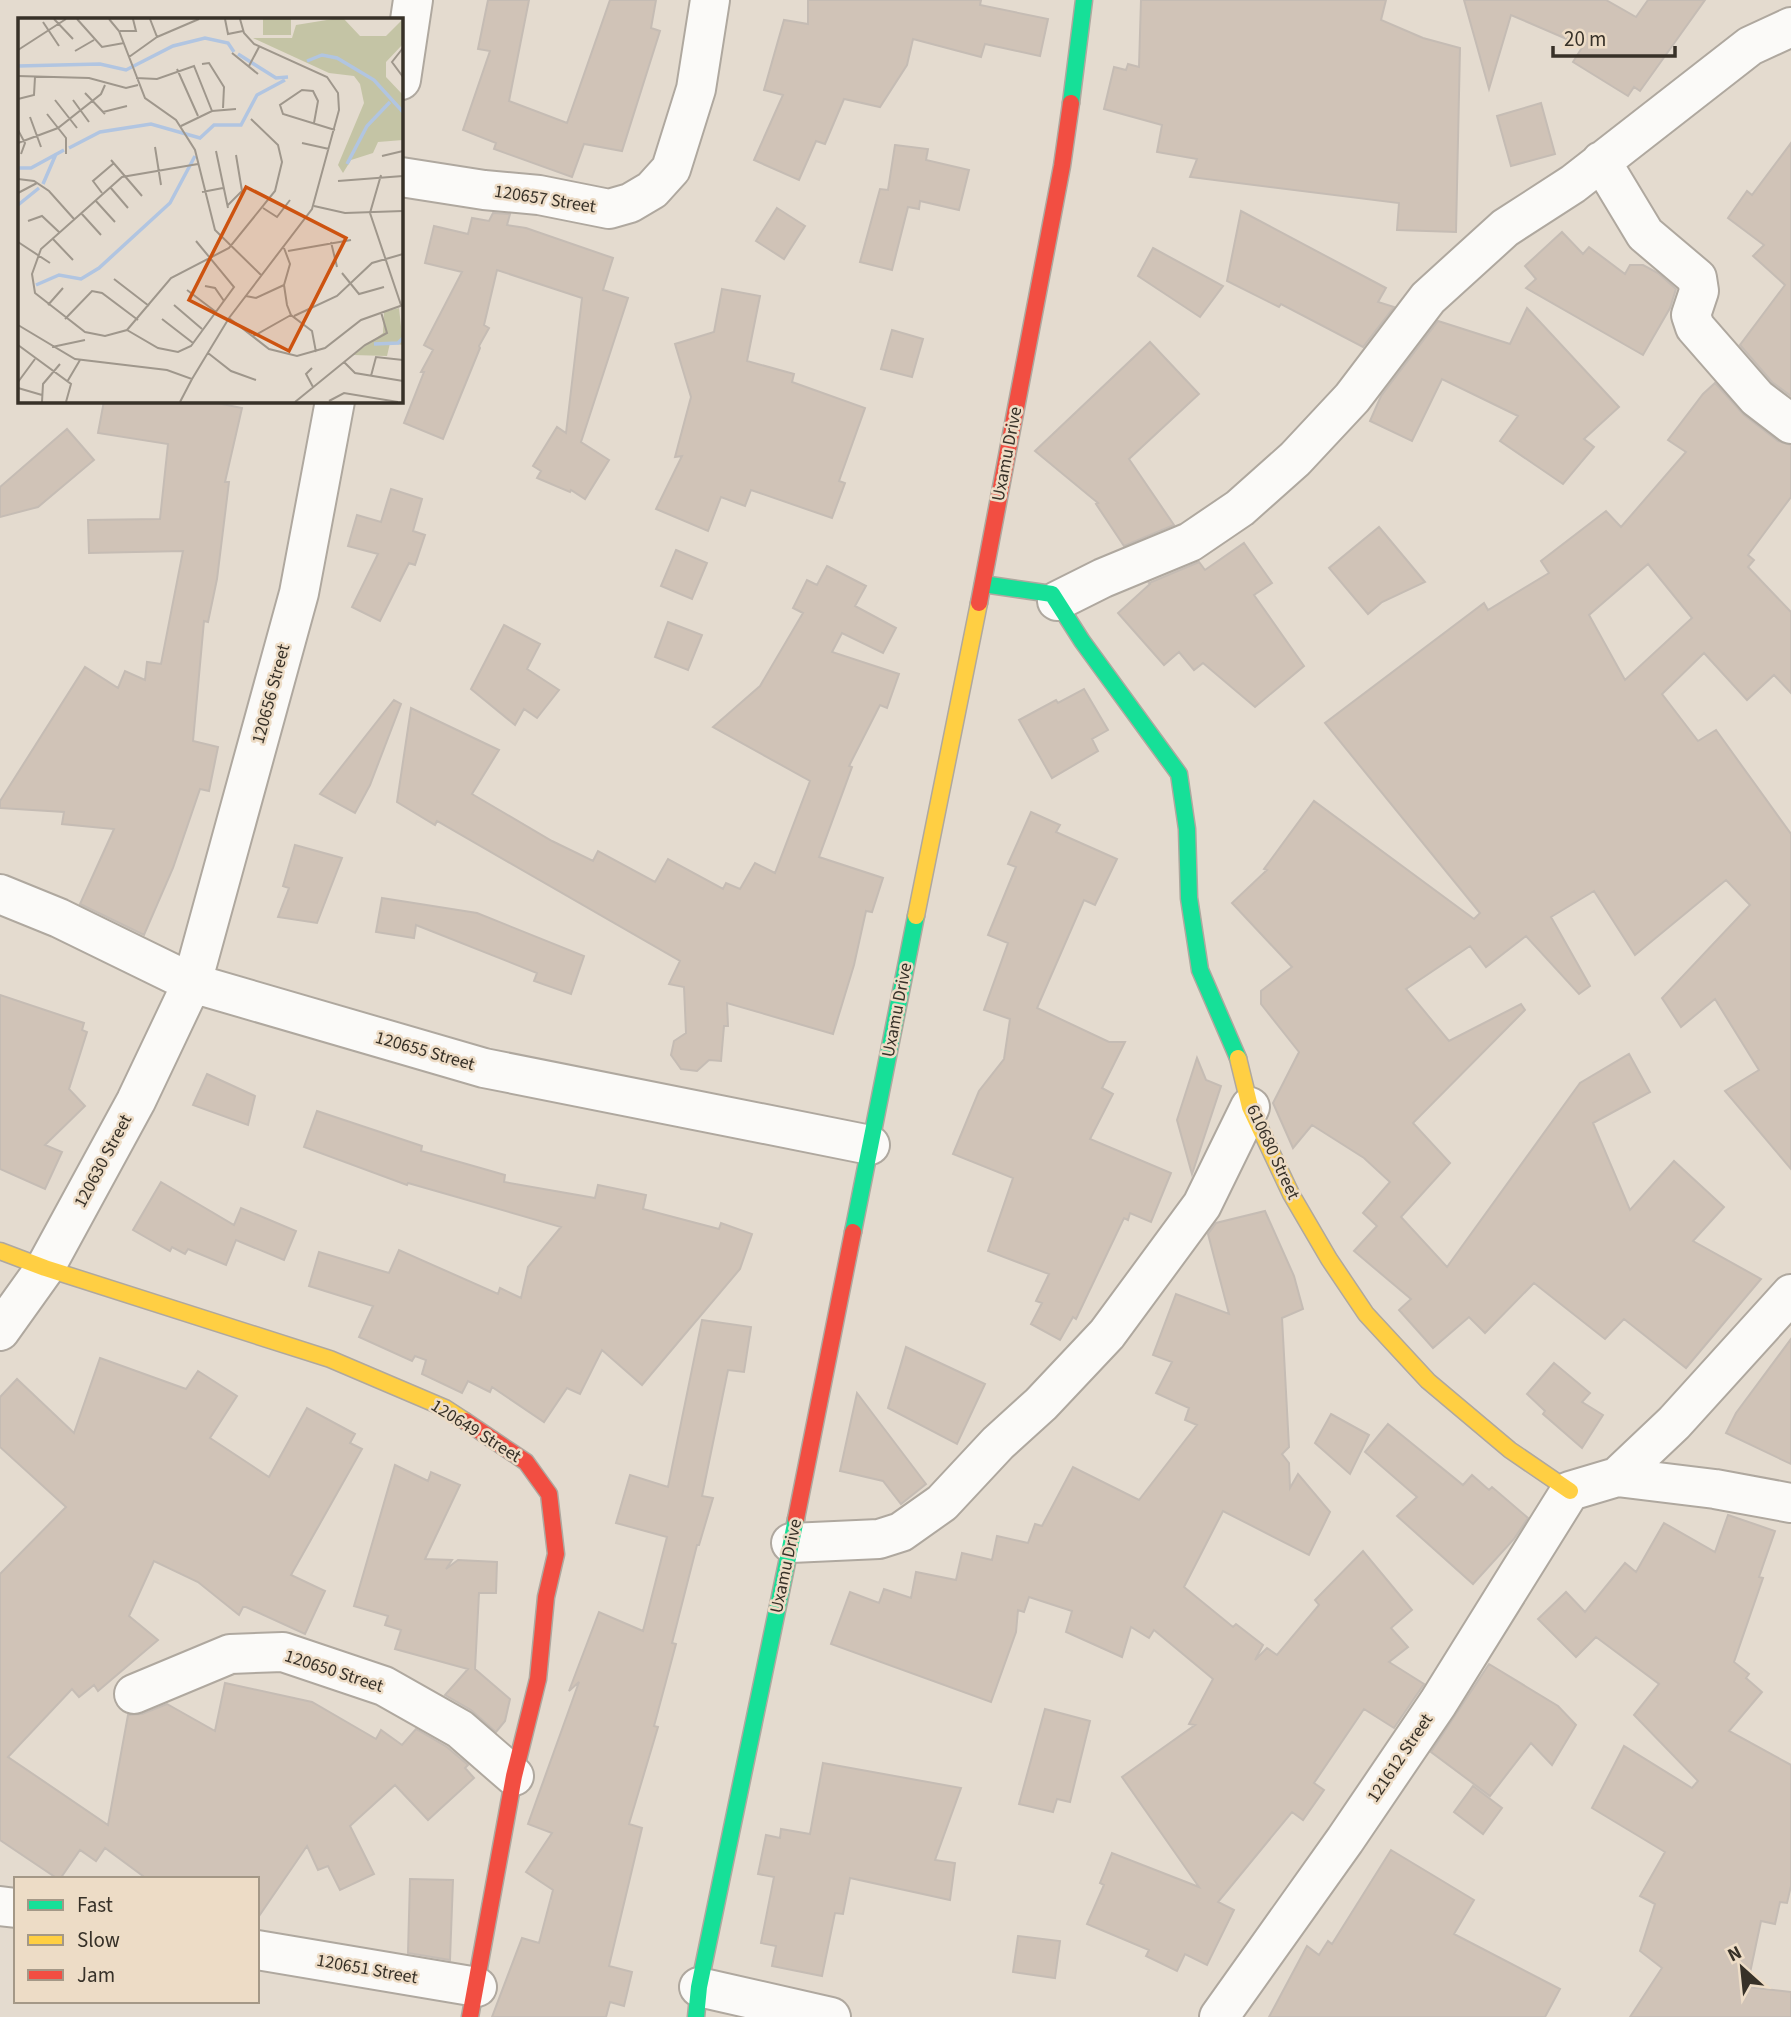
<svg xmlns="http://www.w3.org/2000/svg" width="1791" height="2017" viewBox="0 0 1791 2017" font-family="'Source Sans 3',sans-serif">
<rect width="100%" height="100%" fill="#e4dbcf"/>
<!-- building -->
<path fill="#d0c3b7" stroke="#c5bcb4" stroke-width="2" fill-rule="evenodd" d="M488,0H529L509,101L567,123L610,0H656L651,28L660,31L622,151L584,144L572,177L494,149L496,143L463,130L490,51L478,49Z
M808,0H981L980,5L1048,19L1040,56L985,44L981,57L913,39L907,65L880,107L844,99L825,144L816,141L799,180L754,160L783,95L764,90L784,20L808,24Z
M1141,0H1386L1381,20L1423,38L1460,48L1456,232L1397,230L1399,203L1190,177L1197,159L1157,152L1162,125L1104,109L1114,67L1126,70L1128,64L1139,67Z
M1464,0H1606L1636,17L1648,0H1705L1640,91L1634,87L1628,96L1573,62L1583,46L1511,15L1489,89Z
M1541,103L1555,154L1511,166L1497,116Z
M1791,143V396L1772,382L1740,345L1785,285L1753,256L1764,245L1728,218L1747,191L1752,195Z
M895,145L928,149L926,160L969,170L959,210L920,201L919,209L908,207L892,270L860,262L880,189L888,190Z
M777,208L805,226L784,259L756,241Z
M1241,211L1386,288L1378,302L1394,307L1363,347L1281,304L1279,307L1227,281Z
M493,213L510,214L507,225L526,228L613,258L603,290L628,298L581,442L609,460L585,499L571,490L570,492L537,478L541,471L533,466L557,427L566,433L582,298L497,270L484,325L489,328L479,346L480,348L443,439L404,423L424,372H421L433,350L424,345L462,272L425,263L434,226L468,234L472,218L489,221Z
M1562,232L1583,254L1589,247L1625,274L1630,265H1643L1658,273L1676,289L1670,308L1643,355L1526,288L1536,279L1525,266Z
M1153,248L1223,286L1200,317L1138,276Z
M722,289L760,296L747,361L794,374L792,382L865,408L839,481L845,483L832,518L751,490L745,506L721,497L708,531L656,509L682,456L675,457L691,397L675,344L714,332Z
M1527,308L1619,407L1584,439L1594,447L1563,484L1500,441L1518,416L1442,379L1412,441L1370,421L1381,396L1438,321L1510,344Z
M892,330L923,339L912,377L881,369Z
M1150,342L1199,394L1129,459L1174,525L1124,546L1096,504L1098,503L1035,451Z
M1715,383L1744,415L1778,441L1791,445V497L1748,555L1754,560L1748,567L1791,612V693L1774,675L1747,700L1704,653L1662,694L1698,741L1716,730L1791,834V1169L1725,1091L1759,1070L1715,999L1681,1027L1662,998L1750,905L1726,880L1635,955L1594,891L1551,917L1590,986L1579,994L1526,936L1486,967L1470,946L1406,989L1449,1041L1521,1004L1525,1010L1413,1123L1450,1163L1401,1217L1447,1267L1580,1083L1629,1054L1650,1092L1593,1123L1630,1210L1674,1161L1724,1207L1693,1241L1761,1279L1686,1368L1624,1319L1605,1339L1534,1283L1485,1333L1469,1317L1433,1348L1399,1310L1411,1299L1354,1251L1377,1226L1363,1213L1390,1182L1364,1158L1312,1125L1293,1148L1273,1103L1299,1052L1261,1004V991L1292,967L1232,903L1267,870L1264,869L1314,801L1474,919L1480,913L1325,723L1484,603L1488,610L1549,573L1541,561L1606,511L1621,527L1686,452L1668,440L1703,394ZM1648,564L1692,618L1625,680L1589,615Z
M104,401H207L242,408L225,482H229L217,579L208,622L204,621L193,741L218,747L209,791L200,789L173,868L144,935L80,904L114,829L62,824L64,812L0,808V801L85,667L118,688L125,671L145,680L147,662L161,664L183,551L89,553L88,520L160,519L168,444L98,433Z
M67,429L94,460L38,507L0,517V487Z
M391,489L422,499L413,531L425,535L415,565L409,563L380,621L352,607L378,554L348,546L357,515L381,522Z
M1379,527L1425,582L1382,602L1368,614L1329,568Z
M1244,543L1272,583L1254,595L1304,666L1255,707L1203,663L1194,670L1179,652L1164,665L1118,613L1150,584L1149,583L1199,562L1205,570Z
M676,550L707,563L692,599L661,586Z
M827,566L866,586L855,606L896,628L883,653L842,633L832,652L899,674L887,708L880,705L849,766L852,767L819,857L883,878L872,912L866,911L854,965L833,1034L727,1003L728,1026H724L721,1061L709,1060L697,1071L681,1069L671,1055L674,1041L686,1033L684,987L669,984L680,961L437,821L435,825L397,802L411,708L499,750L472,794L552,841L593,861L598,851L655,882L668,859L723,889L726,883L740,889L755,863L775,873L810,781L713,727L760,686L803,613L793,608L807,580L817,585Z
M668,622L702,635L688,670L655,657Z
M504,625L540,644L527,669L559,690L537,718L524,709L515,725L471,689Z
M1084,689L1108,730L1092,739L1098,751L1052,778L1019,720L1056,700L1058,703Z
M394,700L401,704L370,785L355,813L320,794Z
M1031,812L1060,825L1056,832L1117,859L1095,905L1084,900L1037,1008L1109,1042H1125L1102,1088L1113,1094L1090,1139L1171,1173L1151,1222L1130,1213L1128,1220L1124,1218L1076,1319L1073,1317L1060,1340L1031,1324L1042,1303L1036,1301L1049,1274L988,1251L1013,1178L953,1154L979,1091L1004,1059L1010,1019L984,1010L1008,943L988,935L1016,867L1008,864Z
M295,845L342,858L317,923L278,917L289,888L283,886Z
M382,898L477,913L584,956L571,994L534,981L537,973L416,925L414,938L376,932Z
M0,995L84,1023L82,1030L87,1032L69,1089L85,1106L45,1145L62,1152L45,1189L0,1169Z
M1197,1058L1206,1080L1221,1086L1192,1174L1177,1120Z
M207,1074L255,1096L248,1125L193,1105Z
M317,1111L422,1146L421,1151L505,1175L504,1182L595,1198L598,1185L646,1195L643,1209L719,1229L721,1223L752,1234L740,1269L642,1385L602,1350L580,1394L567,1388L544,1422L492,1387L490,1392L468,1381L462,1393L422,1374L426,1360L415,1356L412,1361L359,1337L373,1306L309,1286L319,1252L389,1273L399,1250L498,1294L500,1288L521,1298L528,1267L561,1227L408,1183L407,1185L304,1147Z
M161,1182L234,1225L241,1208L296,1231L284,1260L236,1240L226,1265L188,1249L185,1254L172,1247L170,1251L133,1230Z
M1265,1211L1294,1276L1303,1309L1282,1318L1289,1447L1282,1454L1289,1463L1290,1488L1298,1474L1330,1512L1309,1555L1223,1511L1184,1587L1233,1627L1236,1624L1263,1645L1255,1660L1267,1648L1277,1655L1319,1605L1315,1600L1363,1551L1412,1610L1391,1628L1408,1647L1389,1662L1424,1684L1394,1728L1364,1709L1314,1783L1324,1790L1303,1820L1292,1812L1218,1902L1234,1910L1207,1965L1185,1954L1177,1971L1146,1956L1149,1950L1087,1924L1104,1885L1100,1883L1112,1853L1199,1887L1122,1777L1195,1725L1189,1724L1213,1679L1154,1630L1149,1638L1131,1627L1122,1657L1066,1632L1072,1611L1029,1597L1024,1612L1018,1610L1016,1632L991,1702L831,1644L850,1592L879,1603L884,1589L911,1598L916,1572L956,1580L962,1553L992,1560L997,1536L1028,1543L1035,1524L1042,1526L1073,1467L1139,1500L1197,1425L1185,1420L1189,1408L1156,1393L1172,1362L1153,1355L1176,1294L1229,1314L1208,1234L1216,1223Z
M702,1320L751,1327L744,1372L728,1370L702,1496L713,1498L699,1545H697L672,1643L676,1644L654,1726L658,1727L629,1824L642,1828L609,1966L632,1972L624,2006L610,2002L606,2017H492L522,1938L539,1943L553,1890L526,1872L552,1833L528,1824L579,1682L569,1691L599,1612L643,1631L667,1537L616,1523L630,1475L668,1487Z
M1791,1339V1464L1726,1433L1736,1413Z
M906,1347L985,1384L957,1444L888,1408Z
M100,1358L186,1389L198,1371L237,1396L210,1438L269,1477L307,1408L355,1434L350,1443L362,1449L291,1575L325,1591L305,1634L246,1607H243L239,1615L198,1582L154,1561L129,1616L158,1640L98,1691L94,1685L79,1697L72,1689L8,1757L108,1825L128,1715L142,1714L167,1704L215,1731L225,1683L312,1702L376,1739L381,1730L402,1745L416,1729L447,1747L468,1765L465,1768L474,1778L428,1820L395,1785L350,1826L374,1874L340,1890L328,1866L318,1870L307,1846L257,1919V1879H147L105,1848L96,1861L80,1850L60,1879H58L0,1840V1574L66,1507L0,1447V1397L17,1379L74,1433Z
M1554,1363L1590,1393L1582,1402L1603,1415L1582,1448L1543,1414L1545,1411L1527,1394Z
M857,1393L926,1484L901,1504L883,1481L840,1471Z
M1331,1414L1369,1435L1350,1474L1315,1443Z
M1388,1424L1463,1485L1472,1475L1489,1490L1492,1487L1528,1518L1514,1539L1473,1584L1397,1516L1417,1497L1365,1452Z
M395,1465L428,1481L431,1472L460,1485L425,1559L452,1560L446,1569L458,1560L497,1562L496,1593H479L475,1669L510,1699L505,1721L496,1732L471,1710L445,1695L468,1669L395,1649L401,1630L385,1625L388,1616L354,1606Z
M1728,1515L1775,1531L1759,1577L1763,1578L1734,1662L1749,1674L1746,1678L1762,1692L1729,1731L1791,1765V1886L1787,1903L1780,1902L1775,1924L1761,1921L1747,1987L1791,1992V2017H1630L1662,1968L1640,1951L1655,1904L1640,1896L1665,1852L1592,1808L1624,1746L1692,1788L1698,1781L1634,1715L1659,1684L1596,1637L1576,1657L1538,1619L1566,1592L1585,1612L1625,1563L1636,1572L1664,1523L1715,1552Z
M1489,1664L1558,1706L1576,1725L1552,1765L1531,1743L1490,1796L1431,1752Z
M1045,1709L1090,1721L1070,1802L1057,1799L1053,1812L1019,1804Z
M823,1763L961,1788L935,1860L955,1863L950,1900L850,1878L843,1914L835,1913L822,1976L772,1966L776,1946L761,1943L774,1877L758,1874L766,1835L780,1838L781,1829L810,1834Z
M1473,1786L1502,1808L1483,1834L1454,1812Z
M1391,1850L1474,1900L1454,1934L1560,1989L1545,2017H1269L1307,1946L1319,1955L1328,1941L1332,1944Z
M410,1879L453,1880L450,1960L408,1953Z
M1018,1936L1060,1941L1055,1978L1013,1972Z"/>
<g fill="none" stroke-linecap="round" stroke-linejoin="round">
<defs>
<path id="street" d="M401,80L413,0
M1601,161L1645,234L1697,278L1699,291L1691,315L1695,327L1757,398L1791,424
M401,177L484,190L539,195L609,209L630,203L652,190L671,169L696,89L710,0
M1057,601L1103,578L1190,542L1240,508L1295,459L1352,398L1428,298L1505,228L1573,184L1750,46L1791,27
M0,894L59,918L192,983L484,1068L870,1145
M0,1331L45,1268L136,1101L192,983L299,593L335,401
M1617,1477L1674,1423L1791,1294
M791,1543L879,1539L901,1532L942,1503L998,1443L1041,1404L1107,1334L1202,1205L1250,1107
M134,1694L230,1654L283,1652L384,1686L460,1729L514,1776
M0,1906L16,1908
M257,1950L477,1987
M699,1987L831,2017
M1219,2017L1345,1840L1438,1703L1570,1491L1617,1477L1715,1489L1791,1503"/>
<path id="fast" d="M1071,103L1084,0
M983,584L1052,594L1082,641L1179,774L1187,829L1189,898L1200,970L1238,1058
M853,1232L916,916
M696,2017L699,1987L796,1519"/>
<path id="slow" d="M916,916L979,603
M1238,1058L1250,1107L1291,1194L1329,1259L1366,1314L1428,1381L1510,1450L1570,1491
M0,1251L45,1268L330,1359L445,1408L465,1421"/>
<path id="jam" d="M979,603L1062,166L1071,103
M465,1421L526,1462L549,1494L556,1554L546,1597L538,1679L514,1776L470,2017
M796,1519L853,1232"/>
</defs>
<!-- street casing -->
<use href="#street" stroke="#afa89f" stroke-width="42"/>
<!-- fast casing -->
<use href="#fast" stroke="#afa89f" stroke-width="19"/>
<!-- slow casing -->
<use href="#slow" stroke="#afa89f" stroke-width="19"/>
<!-- jam casing -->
<use href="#jam" stroke="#afa89f" stroke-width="19"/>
<!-- street -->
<use href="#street" stroke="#fbfaf8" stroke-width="38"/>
<!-- fast -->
<use href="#fast" stroke="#16e098" stroke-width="16"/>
<!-- slow -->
<use href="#slow" stroke="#ffcf43" stroke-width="16"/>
<!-- jam -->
<use href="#jam" stroke="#f24e42" stroke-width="16"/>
</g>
<g text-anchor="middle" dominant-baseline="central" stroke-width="5" stroke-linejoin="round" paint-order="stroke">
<!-- street labels -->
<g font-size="18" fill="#373128" stroke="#eddcc6">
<text transform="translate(545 199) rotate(9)">120657 Street</text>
<text transform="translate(1007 454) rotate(-79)">Uxamu Drive</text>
<text transform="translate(271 694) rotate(-75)">120656 Street</text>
<text transform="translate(897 1010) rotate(-79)">Uxamu Drive</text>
<text transform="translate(425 1051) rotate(16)">120655 Street</text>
<text transform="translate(1273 1152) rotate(65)">610680 Street</text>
<text transform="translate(103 1161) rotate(-62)">120630 Street</text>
<text transform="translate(476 1431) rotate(32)">120649 Street</text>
<text transform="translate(786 1566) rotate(-78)">Uxamu Drive</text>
<text transform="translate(334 1671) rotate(18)">120650 Street</text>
<text transform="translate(1400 1758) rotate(-56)">121612 Street</text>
<text transform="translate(367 1969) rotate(10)">120651 Street</text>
</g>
</g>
<!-- overview -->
<g transform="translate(18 18)">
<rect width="385" height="385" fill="#e4dbcf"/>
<path d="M245,1H273V17H245ZM315,1H326L342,18H368L385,1V26L368,44V59L385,77V122L360,124L355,135L333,142L325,155L320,147L346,85L342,66L336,58L311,55L235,20H274L278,7ZM381,290L385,327L372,325L369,338L335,337L365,315L366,294Z" fill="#c4c4a5"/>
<path fill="none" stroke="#b1c5e1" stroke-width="3.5" d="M220,36L258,60L270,59M289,43L304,37L319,40L356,62L385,94M0,48L82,46L108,52L155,28L187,20L210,25L216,34M51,130L82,114L133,106L182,120L196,107H223L239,77L267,62M329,146L349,108L372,84M0,150H13L46,132M25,166L38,136M0,187L21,170M18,267L41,257L63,261L81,250L152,185L177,138M356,326L380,325L385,320"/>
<path fill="none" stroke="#9f978c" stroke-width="2" d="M36,1L55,21M59,1L84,29L106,25M91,1L101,13L127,80L158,102L177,132L197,212L244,258M207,1L210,16L225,13M25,4L41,28M102,13H118L115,1M139,19L181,1M385,30L374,44L385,59M0,32L48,1M57,33L76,22M214,35L240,56M111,39L139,19L132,1M184,46L191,45L206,69L205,90M231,48L241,29M159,51L180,98M0,58L71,60L108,70L120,67M118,60L139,61L176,48L194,93M67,75L87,96M0,81L16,77L17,59M37,82L59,110M55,82L71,104M85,94L109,88M29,96L48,120V136M12,99L23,129M296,105L300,83L295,73L284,72L262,87L265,96L317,112M163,108L194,93L218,91M0,112L7,125L3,136M0,125L40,110L83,76L87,67M284,125L311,131M137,129L143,167M198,133L210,190M364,138L385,133M93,142L124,178M180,146L104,159L23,231L14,256L17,275L67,314L87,318L109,312L153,260L211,230L257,173L264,144L260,127L233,101M363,157L352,195L383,287M0,161L16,163L31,173L56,201M320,163L385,158M92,169L110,190M184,174L205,170M0,175L19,165M84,175L75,163L96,145M77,182L97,204M209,188L224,173L218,137M296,188L327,195L385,193M245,190L259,199L272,182M63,195L83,217M10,203L24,198L41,214M34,220L55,242M0,224L32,245M313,224L319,249M266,230L272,246L266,267L269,287L273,297L294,313L298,334M270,233L333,222M324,255L341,276L366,269M96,261L131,288M187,268L197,270L206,283M169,272L198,294M228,278L238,280L266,267M30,287L45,270M156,287L184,311M276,298L319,278L354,245L385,236M211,300L251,331L279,338L307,330L343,302L385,287M47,301L74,273L84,275L120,302M144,301L175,325M0,307L57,341L149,352L174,361L162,384M109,312L140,330L160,334L173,328L216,269L178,223M234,319L273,297M0,327L53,366L48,384M34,329L67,322M190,335L213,353L238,362M326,344L337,355L385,363M294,350L288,356L295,369M353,358L358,339L385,342M174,361L211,300L294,191L321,92L320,75L309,59L236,26L226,15L222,1M0,364L17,341M49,364L62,342M0,370L24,377M311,383L326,375L380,384M24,384L25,366L42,346M277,384L347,327L369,315L363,294"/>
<path fill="#cd5310" fill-opacity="0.15" stroke="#cd5310" stroke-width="3.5" d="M228,169L328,220L271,333L171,282Z"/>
<rect width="385" height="385" fill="none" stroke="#373128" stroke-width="3.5"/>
</g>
<!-- legend -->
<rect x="14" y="1877" width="245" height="126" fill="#eddcc6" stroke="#a49887" stroke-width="2"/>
<rect x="28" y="1900" width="35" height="10" fill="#16e098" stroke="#a49887" stroke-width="2"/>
<text x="77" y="1912" font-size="21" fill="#373128">Fast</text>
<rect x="28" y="1935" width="35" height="10" fill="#ffcf43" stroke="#a49887" stroke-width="2"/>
<text x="77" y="1947" font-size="21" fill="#373128">Slow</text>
<rect x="28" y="1970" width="35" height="10" fill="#f24e42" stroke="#a49887" stroke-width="2"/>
<text x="77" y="1982" font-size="21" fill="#373128">Jam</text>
<!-- north arrow -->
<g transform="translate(1742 1968) rotate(333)" stroke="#eddcc6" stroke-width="5" paint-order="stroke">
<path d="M0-5L12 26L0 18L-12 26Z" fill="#373128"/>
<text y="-10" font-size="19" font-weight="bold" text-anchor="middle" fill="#373128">N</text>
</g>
<!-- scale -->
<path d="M1553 46v10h122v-10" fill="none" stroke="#373128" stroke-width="3.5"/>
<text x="1564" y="46" font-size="21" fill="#373128" stroke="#eddcc6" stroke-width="5" paint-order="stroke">20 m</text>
</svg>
